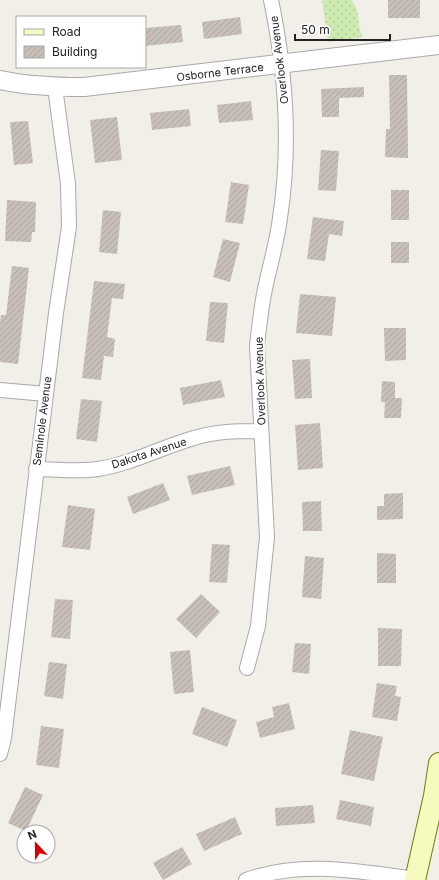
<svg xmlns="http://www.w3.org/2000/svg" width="439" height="880" viewBox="0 0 439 880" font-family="Inter,sans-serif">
<defs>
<pattern id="grass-dots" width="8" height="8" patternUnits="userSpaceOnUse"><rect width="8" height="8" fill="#cdebb0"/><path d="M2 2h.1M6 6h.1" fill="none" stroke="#b0c997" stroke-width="1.8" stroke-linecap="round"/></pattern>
<pattern id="building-hatch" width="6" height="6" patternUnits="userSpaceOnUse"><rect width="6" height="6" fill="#c7bfb8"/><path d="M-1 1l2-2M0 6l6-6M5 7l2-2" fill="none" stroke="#aba49e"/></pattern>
</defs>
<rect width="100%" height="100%" fill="#f2efe9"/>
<!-- grass -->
<path fill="url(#grass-dots)" d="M322,0H351C363,14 355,23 363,37L328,42Z"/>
<!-- building -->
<path fill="url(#building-hatch)" d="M388,0H420V18H388Z
M240,17L242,34L204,39L202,22Z
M181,25L183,42L145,46V28Z
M389,75H407L408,158L385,157L386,129H390Z
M364,87V97L339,98V117H322L321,89Z
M251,101L253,120L219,123L217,105Z
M189,109L191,126L152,130L150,113Z
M117,117L122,160L95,163L90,120Z
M28,121L33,163L14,165L10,122Z
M321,150L339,151L336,191L318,190Z
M231,182L249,185L243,224L225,222Z
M391,190H409V220H391Z
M7,200L36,202L35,232H32L31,242L5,241Z
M103,210L121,212L117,254L99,252Z
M313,217L344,221L342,236L329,234L325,261L307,259Z
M223,239L240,243L230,282L213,277Z
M391,242H409V263H391Z
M12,266L29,268L18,364L0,362V323L1,315H6Z
M94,281L125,284L123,299L112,298L107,337L115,339L113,357L104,356L101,380L82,378Z
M300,294L336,297L332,336L296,333Z
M210,302L228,303L224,343L206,341Z
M384,328H406V360L385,361Z
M310,359L312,398L295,399L292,360Z
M221,380L225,397L183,405L180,388Z
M382,381L395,382V398H402L401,418H384L385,402H381Z
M81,399L102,401L97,442L76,439Z
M320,423L323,468L298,470L295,425Z
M230,466L235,485L192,495L187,476Z
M163,483L170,500L133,514L127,497Z
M403,493V519L377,520V506H384V494Z
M321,501L322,531H303L302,502Z
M68,505L95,509L90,550L62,547Z
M212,544L230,545L227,583L209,582Z
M377,553L396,554V583H377Z
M305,556L324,558L321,599L302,597Z
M201,594L220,612L196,638L176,619Z
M55,599L73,600L70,639L51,637Z
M378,628L402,629L401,666H378Z
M295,643L311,644L309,674L292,672Z
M190,650L194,692L174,694L170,652Z
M49,662L67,664L63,699L44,696Z
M377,683L397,686L395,696L401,697L397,721L372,717Z
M289,703L295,729L260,738L256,722L274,717L272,707Z
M202,707L237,720L227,747L192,734Z
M41,726L64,729L59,768L36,765Z
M350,730L383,737L374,781L341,774Z
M25,787L43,795L26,831L8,823Z
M340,800L374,807L371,826L336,819Z
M313,805L315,823L276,826L275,808Z
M235,817L242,834L204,851L196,834Z
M182,847L192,864L163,880L153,863Z"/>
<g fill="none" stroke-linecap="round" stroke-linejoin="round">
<defs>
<path id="minor" d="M0,390L46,394
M36,469C57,469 78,472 98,469C131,464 162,447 194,438C216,431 238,431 261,431
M247,668L258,626L267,537L257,346C259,327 261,308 265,289C270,265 277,242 280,218C291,145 286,72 271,0
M0,754L4,738L56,313L69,227L68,184L55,87
M246,880C302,860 358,871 415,879"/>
<path id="tertiary" d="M0,80C28,86 56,87 84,87L439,45"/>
<path id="secondary" d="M415,880L434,796L439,763"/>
</defs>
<!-- minor casing -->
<use href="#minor" stroke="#a9a9a9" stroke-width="16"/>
<!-- tertiary casing -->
<use href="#tertiary" stroke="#a9a9a9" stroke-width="20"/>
<!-- secondary casing -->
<use href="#secondary" stroke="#707d05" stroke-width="22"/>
<!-- minor -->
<use href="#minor" stroke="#fff" stroke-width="14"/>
<!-- tertiary -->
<use href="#tertiary" stroke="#fff" stroke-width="18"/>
<!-- secondary -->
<use href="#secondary" stroke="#f7fabf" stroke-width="20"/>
</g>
<g text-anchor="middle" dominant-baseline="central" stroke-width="4" stroke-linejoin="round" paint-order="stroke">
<!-- street labels -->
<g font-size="11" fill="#222" stroke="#fff">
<text transform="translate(279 60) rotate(-97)">Overlook Avenue</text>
<text transform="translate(220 72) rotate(-7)">Osborne Terrace</text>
<text transform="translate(260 381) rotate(-92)">Overlook Avenue</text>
<text transform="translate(42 421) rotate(-83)">Seminole Avenue</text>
<text transform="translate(149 453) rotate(-18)">Dakota Avenue</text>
</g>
</g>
<!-- legend -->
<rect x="16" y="16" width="130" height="52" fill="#ffffff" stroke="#a7a7a7"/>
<rect x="24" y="29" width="20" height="6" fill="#f7fabf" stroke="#a7a7a7"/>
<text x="52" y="36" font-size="12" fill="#222222">Road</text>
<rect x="24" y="46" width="20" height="12" fill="url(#building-hatch)" stroke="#a7a7a7"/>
<text x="52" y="56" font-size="12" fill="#222222">Building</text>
<!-- north arrow -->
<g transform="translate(36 844) rotate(338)"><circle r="19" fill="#ffffff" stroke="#a7a7a7"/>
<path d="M0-3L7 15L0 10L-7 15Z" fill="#d40000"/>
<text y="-6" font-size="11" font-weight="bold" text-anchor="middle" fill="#222222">N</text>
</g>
<!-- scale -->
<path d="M295 34v6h95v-6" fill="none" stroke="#222222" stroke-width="2"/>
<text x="301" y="34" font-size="12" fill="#222222" stroke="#ffffff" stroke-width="3" paint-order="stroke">50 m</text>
</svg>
